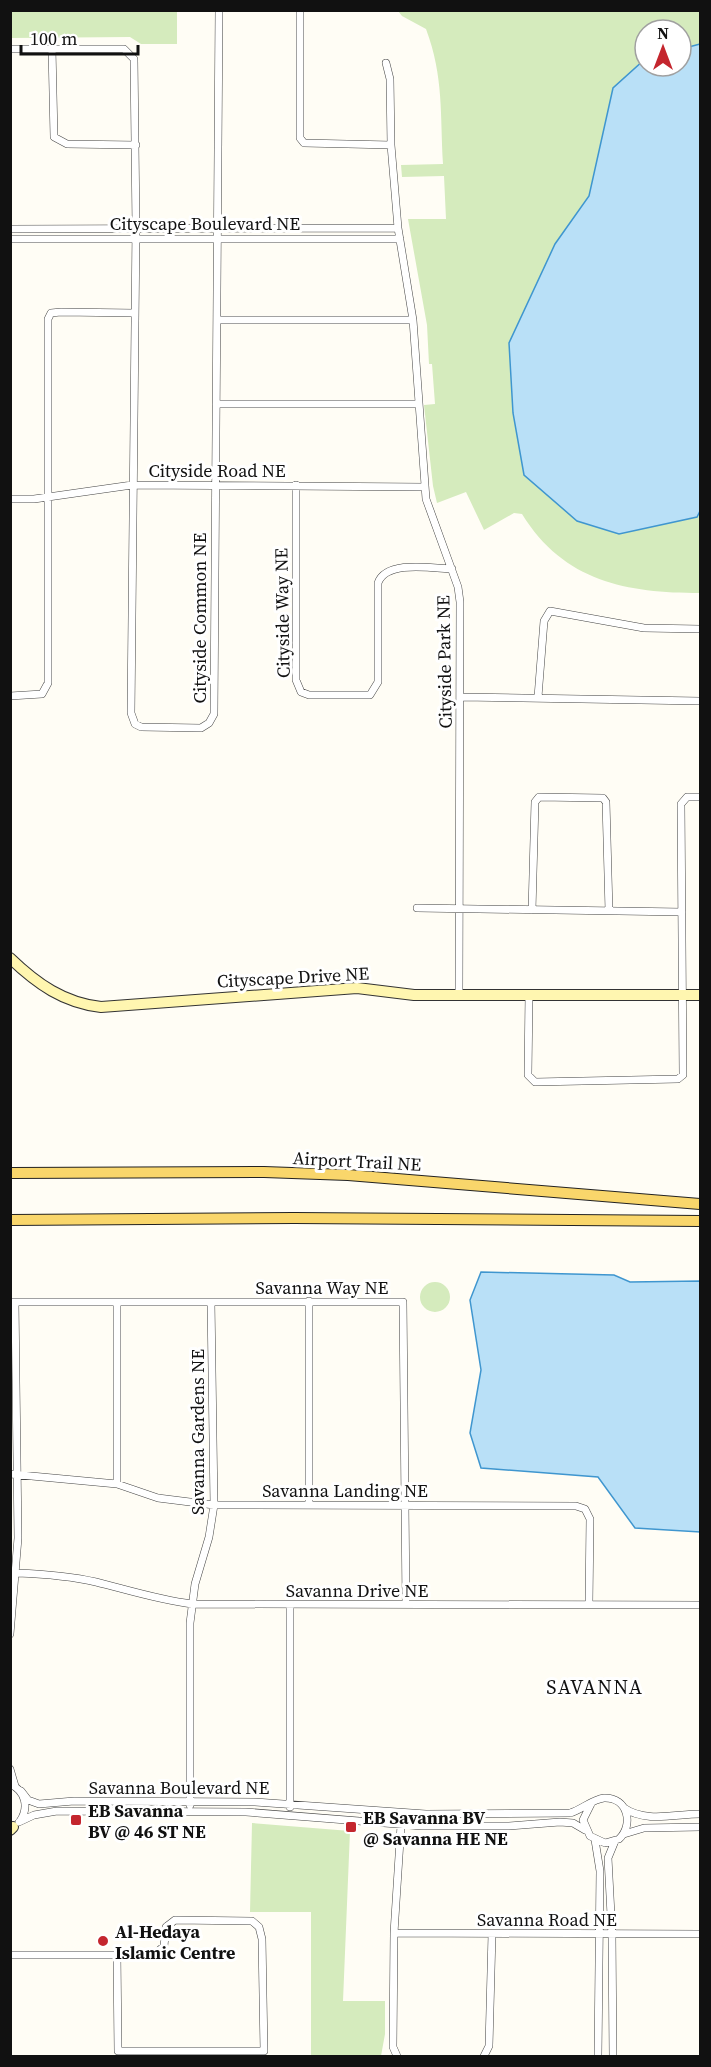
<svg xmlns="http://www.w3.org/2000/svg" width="711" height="2067" viewBox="0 0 711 2067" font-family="'Source Serif 4',serif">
<rect width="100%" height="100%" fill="#fffdf5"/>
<!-- green -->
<path fill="#d5ebbd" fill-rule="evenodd" d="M10,11H177V44H141L130,37L11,38Z
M398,11H700V593C627,593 564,582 522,514L514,513L484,530L466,492L437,503L433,486L424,405L435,404L432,364H429L427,325L408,219H446L444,176L402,177L401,165L443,164C440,115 444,77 426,29L402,16ZM645,30H681V66H645Z
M420 1297a15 15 0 1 1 30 0a15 15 0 1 1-30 0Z
M252,1823L350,1831L343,2001H385V2034L381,2056H311V1912H250Z"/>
<!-- water -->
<path fill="#b9e0f7" stroke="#3f96cf" stroke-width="1.5" d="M700,44V511L697,517L619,534L577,521L524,475L513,413L509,343L555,244L589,196L613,88L644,60L645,66H681V49Z
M481,1272L614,1275L630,1282L700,1281V1532L635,1528L598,1477L481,1468L470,1433L481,1370L470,1300Z"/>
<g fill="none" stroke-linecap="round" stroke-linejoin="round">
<defs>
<path id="street" d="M300,10V138L304,143L391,145L398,228L413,320L426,499L458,587L460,602L459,995
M10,49H124L134,59L136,227L131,713L135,724L141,727L201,728L209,723L214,714L219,10
M52,49L54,137L67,144L136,145
M386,63L390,79L391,145
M10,229L398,228
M10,239H400
M218,320H413
M216,404H418
M296,485V680L301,692L309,695H370L378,682V583C386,560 431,568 452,569
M10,499H34L132,485L425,487
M10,696L42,694L48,683V319L51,313L61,312L135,313
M461,697L700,701
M538,697L544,621L550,611L644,628L700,629
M417,908L682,912
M532,910L535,802L539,797L603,798L606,802L609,911
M529,995L528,1075L535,1082L678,1079L683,1075L681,804L687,797H700
M309,1301V1505
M10,1302H403L406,1604
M117,1302V1484
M10,1474L117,1484L158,1498L214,1505L576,1506L585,1509L590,1519L589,1604
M17,1573C43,1574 70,1576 96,1582C128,1590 159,1600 192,1604L700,1605
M290,1606V1807
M10,1634L18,1538L15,1302
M10,1769L15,1786
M10,1784C26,1791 29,1808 20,1821
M21,1791L28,1800L39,1804L74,1801L255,1802L426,1814L570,1813C581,1810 593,1799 604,1798C628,1797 634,1825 619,1839L605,1843L590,1836L583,1820L591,1804
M190,1805V1623L195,1584L209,1537L214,1505L211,1302
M624,1808C646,1823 675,1814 700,1814
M19,1822L34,1815L57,1811L246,1812L422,1826H509L560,1822L573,1823L585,1830
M624,1834L644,1828L700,1827
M595,1840L600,1871L598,2056
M394,1933L700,1934
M10,1955H154L164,1946L166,1927L175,1920L252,1921L259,1927L262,1939L264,2051H118L117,1954
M397,2056L393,2047L394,1933L401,1825
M484,2056L489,2046L492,1934
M613,2056L612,1934L608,1858L615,1841"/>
<path id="secondary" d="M10,958C37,984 64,1003 101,1007L357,988L414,995H700
M10,1830L13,1827"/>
<path id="primary" d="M10,1173L264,1172L348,1175L700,1204
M10,1220L294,1218L700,1221"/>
</defs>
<!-- street casing -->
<use href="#street" stroke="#444" stroke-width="8"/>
<!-- secondary casing -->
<use href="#secondary" stroke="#333" stroke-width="12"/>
<!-- primary casing -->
<use href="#primary" stroke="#222" stroke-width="12"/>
<!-- street -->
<use href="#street" stroke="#fff" stroke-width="7"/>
<!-- secondary -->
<use href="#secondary" stroke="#fff6b0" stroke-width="10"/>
<!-- primary -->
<use href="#primary" stroke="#f9d66b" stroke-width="10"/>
</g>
<!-- markers -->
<g fill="#c4262e" stroke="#fff" stroke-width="2">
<rect x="70" y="1814" width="12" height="12" rx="3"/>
<rect x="345" y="1821" width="12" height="12" rx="3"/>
<circle cx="103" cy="1941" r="6"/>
</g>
<g text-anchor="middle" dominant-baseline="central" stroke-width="6" stroke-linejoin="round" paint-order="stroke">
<!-- street labels -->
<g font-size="18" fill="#111" stroke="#fff">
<text x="205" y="223">Cityscape Boulevard NE</text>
<text x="217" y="470">Cityside Road NE</text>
<text transform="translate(282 613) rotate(-91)">Cityside Way NE</text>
<text transform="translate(199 618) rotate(-90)">Cityside Common NE</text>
<text transform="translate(444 662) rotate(-91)">Cityside Park NE</text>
<text transform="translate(293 977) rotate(-3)">Cityscape Drive NE</text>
<text transform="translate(357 1161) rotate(3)">Airport Trail NE</text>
<text x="322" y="1287">Savanna Way NE</text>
<text transform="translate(197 1432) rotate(-90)">Savanna Gardens NE</text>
<text x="345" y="1490">Savanna Landing NE</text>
<text x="357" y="1590">Savanna Drive NE</text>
<text x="179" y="1787">Savanna Boulevard NE</text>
<text x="547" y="1919">Savanna Road NE</text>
</g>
<!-- poi labels -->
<g font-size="18" font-weight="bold" fill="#111" stroke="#fff" text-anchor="start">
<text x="88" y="1810">EB Savanna<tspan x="88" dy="21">BV @ 46 ST NE</tspan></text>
<text x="363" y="1817">EB Savanna BV<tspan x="363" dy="21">@ Savanna HE NE</tspan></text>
<text x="115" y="1931">Al-Hedaya<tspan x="115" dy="21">Islamic Centre</tspan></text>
</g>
<!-- neighbourhood labels -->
<g font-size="20" letter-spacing="1.5" fill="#111" stroke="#fff">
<text x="595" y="1687">SAVANNA</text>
</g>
</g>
<!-- border -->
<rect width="711" height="2067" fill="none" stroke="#111111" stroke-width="24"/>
<!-- north arrow -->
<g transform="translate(663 48)"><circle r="28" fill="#ffffff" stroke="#a0a0a0" stroke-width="1.5"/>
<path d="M0-4.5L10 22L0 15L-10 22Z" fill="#c4262e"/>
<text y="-9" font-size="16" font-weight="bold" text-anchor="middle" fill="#111111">N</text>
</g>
<!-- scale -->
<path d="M21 45v9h117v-9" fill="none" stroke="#111111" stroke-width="3"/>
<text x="30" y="45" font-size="18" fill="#111111" stroke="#ffffff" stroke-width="4.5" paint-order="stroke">100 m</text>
</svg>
